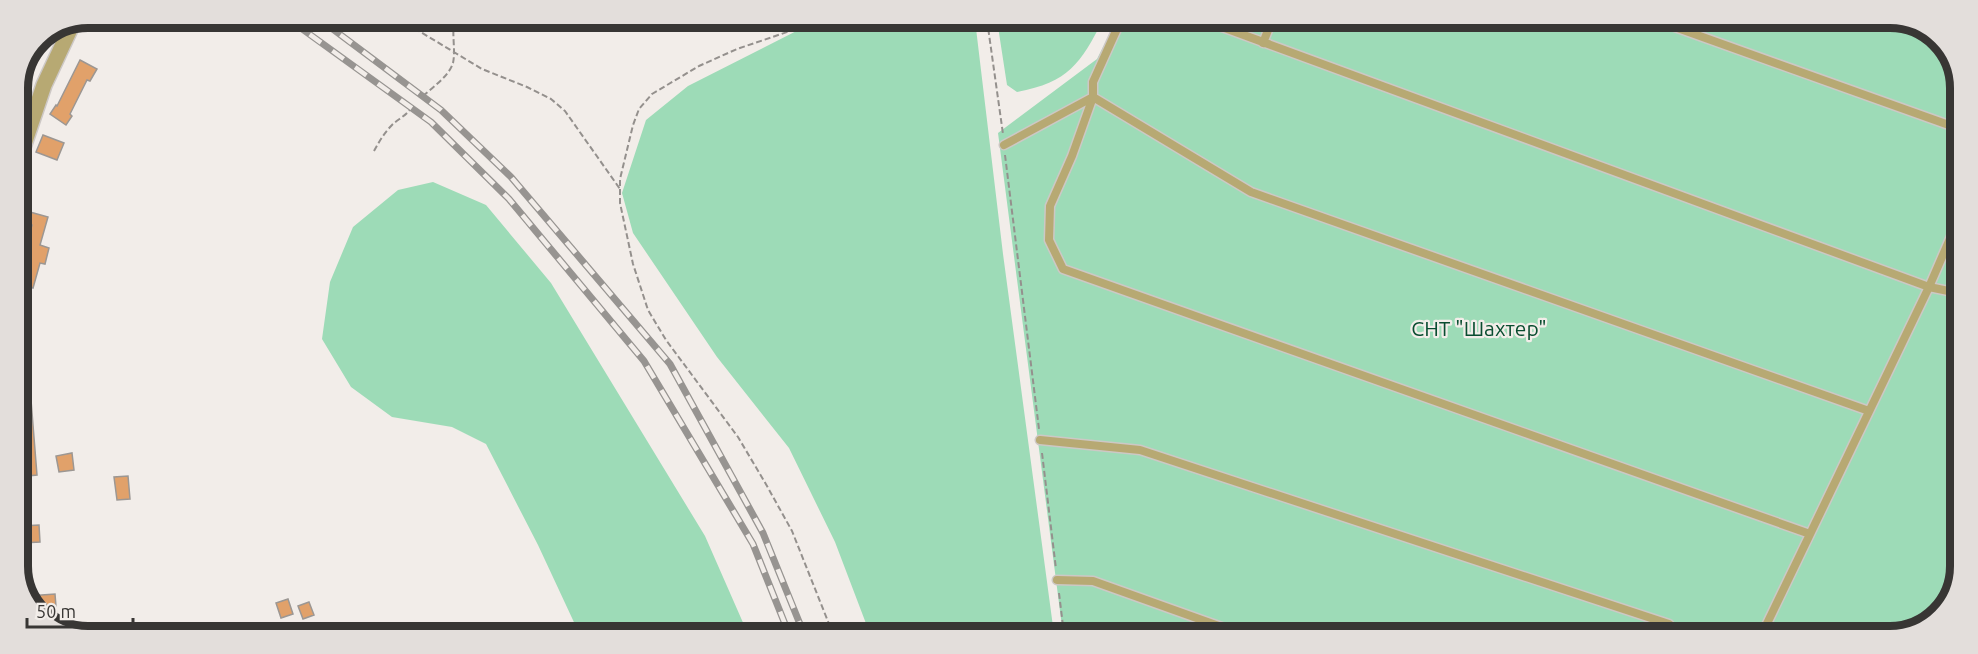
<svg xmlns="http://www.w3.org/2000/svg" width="1978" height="654" viewBox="0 0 1978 654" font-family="Ubuntu,sans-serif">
<rect width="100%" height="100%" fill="#f2ede9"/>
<!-- green -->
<path fill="#9ddbb7" d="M820,19L975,20L1003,254L1054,634H870L835,542L789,448L717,357L633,233L622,193L646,120L688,86Z
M997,20H1103C1080,64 1069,82 1017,92L1007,85Z
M1117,20L1912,22L1945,45L1960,83L1956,588L1932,622L1890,636L1063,634L998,133L1097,59Z
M433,182L486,205L551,283L705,536L748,634L579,633L538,545L486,444L452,427L392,417L351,387L322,339L330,282L353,227L398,190Z"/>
<!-- building -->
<path fill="#e1a16a" stroke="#9c9793" stroke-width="1.5" d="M80,60L97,69L90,81L87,80L70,114L72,116L66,125L50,114L56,105L57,106Z
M43,135L64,143L57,160L36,152Z
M30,212L48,217L40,245L49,248L45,264L40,263L33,288L19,284L26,259L23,258L32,225L27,224Z
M18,400H31L37,475L18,477Z
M72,453L74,470L59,472L56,456Z
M128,476L130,499L117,500L114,477Z
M39,525L40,542L22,543L21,526Z
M55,594L57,619L48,620L33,609L28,596Z
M288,599L293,614L281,618L276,603Z
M309,602L314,615L303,619L298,606Z"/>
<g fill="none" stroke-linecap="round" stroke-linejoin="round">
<defs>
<path id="lane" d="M1203,20L1929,287L1761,636
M1658,21L1960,129
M1263,43L1272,20
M1004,145L1093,97V82L1121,20
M1958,293L1929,287L1959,218
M1040,440L1140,450L1669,624L1665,636
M1810,534L1063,269L1049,240L1050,206L1072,156L1093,97L1251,192L1869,411
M1057,580L1093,581L1244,635
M305,633L316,628"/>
<path id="street" d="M18,162L44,85L72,25"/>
</defs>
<!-- lane casing -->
<use href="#lane" stroke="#cdc8c5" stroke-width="11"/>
<!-- street casing -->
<use href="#street" stroke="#cdc8c5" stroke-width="18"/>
<!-- path -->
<path stroke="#94908d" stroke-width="2" stroke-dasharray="6 3" stroke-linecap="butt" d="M399,19L482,69L527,87L551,99L565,111L620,189
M811,19L793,30L737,49L699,66L652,94L639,109L633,125L620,179V203L633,264L648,310L666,340L738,437L767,486L792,531L833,634
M987,20L1003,134
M423,96C433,87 449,76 453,63C456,49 451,33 455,19
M374,151C379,142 384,133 392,125C398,119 406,116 411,108
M1005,155L1039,429
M1042,453L1056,569
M1059,593L1064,634"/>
<!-- lane -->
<use href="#lane" stroke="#b7a973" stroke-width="8"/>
<!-- street -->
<use href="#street" stroke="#b7a973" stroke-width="15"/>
<defs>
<path id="rail" d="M287,18L431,122L509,199L644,361L753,544L789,634
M318,18L441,110L511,177L670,364L763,533L804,634"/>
</defs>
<!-- rail casing -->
<use href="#rail" stroke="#979491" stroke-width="7"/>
<!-- rail -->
<use href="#rail" stroke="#f2ede9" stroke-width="4.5" stroke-dasharray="14" stroke-linecap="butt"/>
</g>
<g text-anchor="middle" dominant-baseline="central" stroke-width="4.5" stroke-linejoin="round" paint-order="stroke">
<!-- park labels -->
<g font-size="21" fill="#094d30" stroke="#f2ede9">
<text x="1479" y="328">СНТ "Шахтер"</text>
</g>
</g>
<!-- crop -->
<path d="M0 0H1978V654H0ZM88 28H1890A60 60 0 0 1 1950 88V566A60 60 0 0 1 1890 626H88A60 60 0 0 1 28 566V88A60 60 0 0 1 88 28Z" fill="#e3dedb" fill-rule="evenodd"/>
<path fill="none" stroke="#383634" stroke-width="8" d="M88 28H1890A60 60 0 0 1 1950 88V566A60 60 0 0 1 1890 626H88A60 60 0 0 1 28 566V88A60 60 0 0 1 88 28Z"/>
<!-- scale -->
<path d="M27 618v9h106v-9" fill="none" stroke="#383634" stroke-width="3"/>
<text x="36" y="618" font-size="18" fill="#383634" stroke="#f2ede9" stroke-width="4.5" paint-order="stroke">50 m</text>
</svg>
